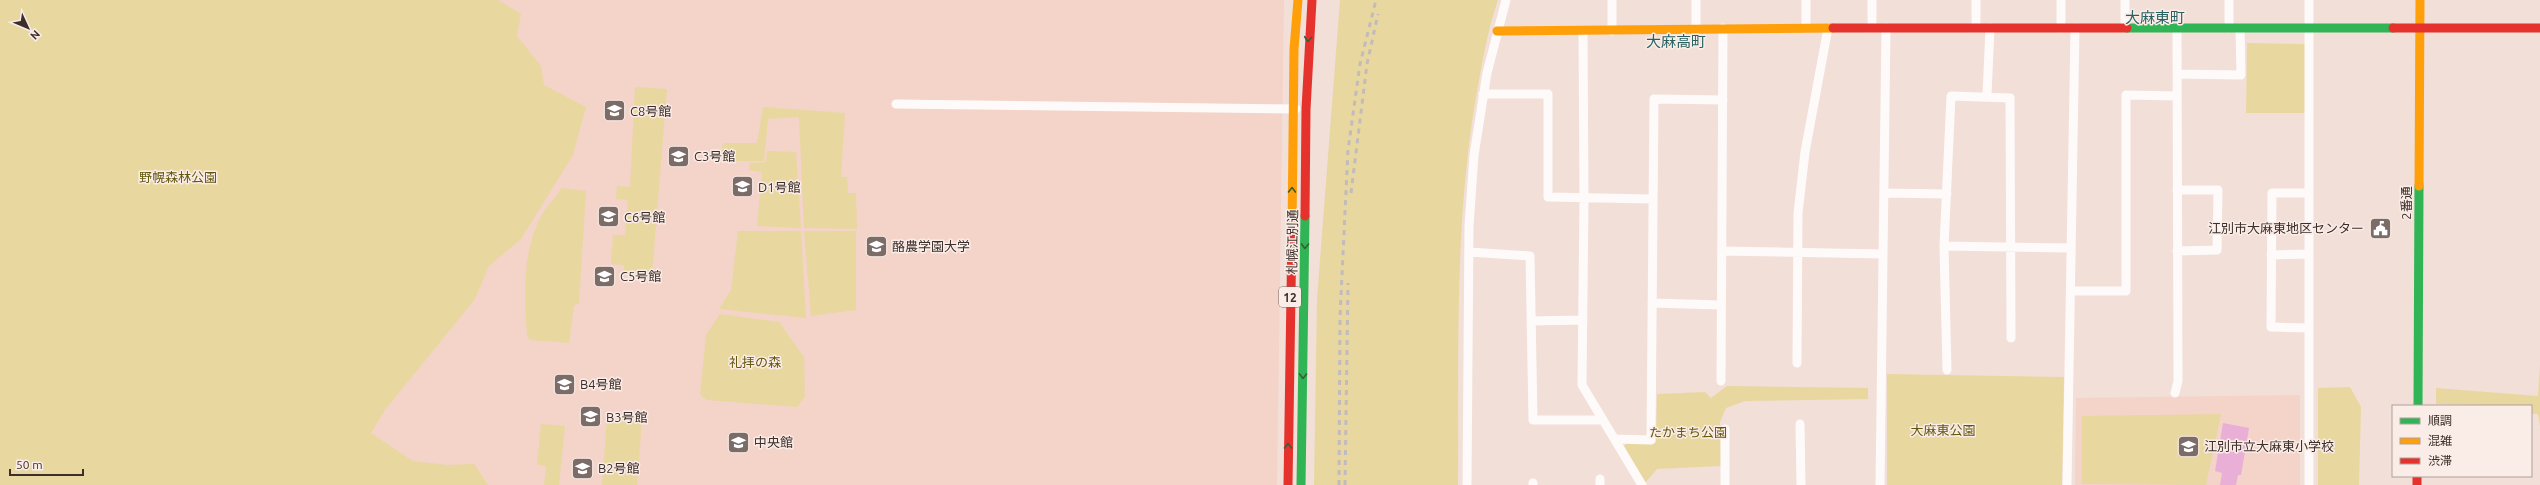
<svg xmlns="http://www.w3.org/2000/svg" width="2540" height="485" viewBox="0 0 2540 485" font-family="Ubuntu,'Noto Sans JP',sans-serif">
<rect width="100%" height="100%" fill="#f2dfd8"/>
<!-- built -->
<path fill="#f4d3c9" d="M343,0H1284L1277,485H307Z
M2300,395V485H2075L2076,398Z"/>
<!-- green -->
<path fill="#e9d7a0" d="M0,0H498L521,14L517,36L541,66L544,85L586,107L573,155L521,239L489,266L475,299L385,410L371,433L413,461L446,465L474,464L488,485H0Z
M1340,0H1498C1487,32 1482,64 1476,97C1454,225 1459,356 1458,485H1314L1317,299Z
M2247,43L2306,44L2305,113H2246Z
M635,87L667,89L652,275L624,273V265L611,264L613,235H625L628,200L616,199L617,186L630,187Z
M763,107L845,113L841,177H847L848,193H856L857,229L804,228L799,117L768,119L764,161H720L723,143H757Z
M767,151L796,152L801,228L757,226L762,172L749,170L750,163L766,162Z
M562,188L586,191L579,303L574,306L569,343L530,340L527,335C524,294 522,249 543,213C549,204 556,196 562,188Z
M738,231H801L806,318L719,309L731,290Z
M804,231H856V310L811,316Z
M720,314L779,322L804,357L805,397L797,407L707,400L700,395L706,335Z
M2540,364V426L2538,414H2531V406L2436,404V388L2538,396Z
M1887,374L2064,377L2062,485H1887Z
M1727,386L1868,388V399L1745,401L1726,408L1720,422L1721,466L1657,469L1645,483L1624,446L1627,443H1656L1657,394L1705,392L1711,398Z
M2350,387L2361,407L2359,485H2318V388Z
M2221,414L2206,485L2082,484V416Z
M607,417L642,420L637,485H602Z
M541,424L565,426L559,485H544L546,466L537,465Z"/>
<!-- water -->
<path fill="#eaafd7" d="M2223,423L2249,428L2241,475H2238L2236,485H2220L2222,473L2215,471Z"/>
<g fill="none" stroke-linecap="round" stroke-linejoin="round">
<!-- street -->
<path stroke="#fdfaf9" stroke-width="9" d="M1612,0V31
M1806,0V28
M1872,0V28
M2061,0V28
M2309,0V485
M1976,28V0
M2125,28V0
M2229,28V0
M1696,30V0
M1583,32L1584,198L1582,385L1642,485
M2177,74L2241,75L2240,28
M1483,94H1548V197L1653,199
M1987,95L1990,28
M896,104L1296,109
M2177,190H2218L2217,250L2177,251
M1884,193L1947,194
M2308,193H2272L2271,327L2308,328
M1944,246L2071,248
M1722,251L1883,254
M1469,252L1530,256L1533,420H1603
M2271,255L2308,254
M2071,291H2126V95L2177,96
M1652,303L1721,305
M1531,321L1583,320
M1797,363L1798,213L1805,152L1828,28
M1947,370L1944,246L1951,96L2010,98L2011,338
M1721,381L1723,28
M2175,393L2178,381L2177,28
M1800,424L1801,485
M1725,429V485
M1615,439L1651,440L1654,99L1723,100
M1600,479V485
M1467,485L1469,226L1474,155L1487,73L1506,0
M1533,485V483
M1880,485L1886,28
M2067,485L2075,28"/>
<!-- fast -->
<path stroke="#30b455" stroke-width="9" d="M2127,28H2393
M2418,406L2419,186
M1301,485L1305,216"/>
<!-- slow -->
<path stroke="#ff9f0a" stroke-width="9" d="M1497,31L1833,28
M2419,186L2420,0
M1292,230L1294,49L1298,0"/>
<!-- jam -->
<path stroke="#e5322d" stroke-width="9" d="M1833,28H2127
M2393,28H2540
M1305,216L1306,109L1312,0
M2417,476V485
M1288,485L1292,230"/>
<!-- rail -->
<path stroke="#c1bcbb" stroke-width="3" stroke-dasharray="5 5" stroke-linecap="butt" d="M1351,193L1367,64L1378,14
M1339,485L1340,317L1348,150L1360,64L1376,0
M1345,485L1348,283"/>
</g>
<!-- one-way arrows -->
<defs><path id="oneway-chevron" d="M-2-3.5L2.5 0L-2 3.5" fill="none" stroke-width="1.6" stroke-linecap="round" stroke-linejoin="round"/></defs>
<g stroke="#385d39">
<use href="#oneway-chevron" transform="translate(1308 39) rotate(95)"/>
<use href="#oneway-chevron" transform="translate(1292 190) rotate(-89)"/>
<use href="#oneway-chevron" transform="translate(1305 246) rotate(91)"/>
<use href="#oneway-chevron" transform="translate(1303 376) rotate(91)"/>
<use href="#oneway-chevron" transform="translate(1288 446) rotate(-89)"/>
</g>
<!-- icons -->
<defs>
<symbol id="university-square" viewBox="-11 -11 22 22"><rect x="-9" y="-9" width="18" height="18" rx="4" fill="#7c6c67" stroke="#faece7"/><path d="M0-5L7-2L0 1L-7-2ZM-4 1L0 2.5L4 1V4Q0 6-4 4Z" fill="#fff"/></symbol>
<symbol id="civic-square" viewBox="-11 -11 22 22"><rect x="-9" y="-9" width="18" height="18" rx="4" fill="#7c6c67" stroke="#faece7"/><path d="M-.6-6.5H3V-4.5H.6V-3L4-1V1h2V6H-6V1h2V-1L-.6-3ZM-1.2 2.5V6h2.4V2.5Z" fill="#fff"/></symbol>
<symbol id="school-square" viewBox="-11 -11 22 22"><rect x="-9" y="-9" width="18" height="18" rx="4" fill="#7c6c67" stroke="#faece7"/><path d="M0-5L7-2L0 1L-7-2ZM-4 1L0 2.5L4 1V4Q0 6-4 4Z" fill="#fff"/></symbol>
</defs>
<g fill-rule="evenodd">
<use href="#university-square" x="602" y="98" width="25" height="25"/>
<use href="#university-square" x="666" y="144" width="25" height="25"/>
<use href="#university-square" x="730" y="174" width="25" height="25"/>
<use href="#university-square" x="596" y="204" width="25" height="25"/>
<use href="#civic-square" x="2368" y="216" width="25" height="25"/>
<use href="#university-square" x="864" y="234" width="25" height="25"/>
<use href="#university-square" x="592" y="264" width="25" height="25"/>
<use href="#university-square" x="552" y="372" width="25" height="25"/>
<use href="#university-square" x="578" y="404" width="25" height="25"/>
<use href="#university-square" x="726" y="430" width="25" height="25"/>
<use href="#school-square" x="2176" y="434" width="25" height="25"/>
<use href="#university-square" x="570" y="456" width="25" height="25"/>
</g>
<g text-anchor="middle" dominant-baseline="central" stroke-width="3" stroke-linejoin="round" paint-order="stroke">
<!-- shield labels -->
<rect fill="#faece7" stroke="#756763" stroke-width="1" x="1279" y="287" width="22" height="20" rx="3"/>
<g font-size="12" font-weight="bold" fill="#3c2e2a">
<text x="1290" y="297">12</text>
</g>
<!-- poi labels -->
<g font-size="13" fill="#3c2e2a" stroke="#faece7" text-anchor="start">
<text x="630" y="111">C8号館</text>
<text x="694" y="156">C3号館</text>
<text x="758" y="187">D1号館</text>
<text x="624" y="217">C6号館</text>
<text x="2364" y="228" text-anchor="end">江別市大麻東地区センター</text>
<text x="892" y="246">酪農学園大学</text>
<text x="620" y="276">C5号館</text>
<text x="580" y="384">B4号館</text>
<text x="606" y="417">B3号館</text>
<text x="754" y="442">中央館</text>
<text x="2204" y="446">江別市立大麻東小学校</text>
<text x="598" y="468">B2号館</text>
</g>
<!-- park labels -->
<g font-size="13" fill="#62570c" stroke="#faece7">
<text x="178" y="177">野幌森林公園</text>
<text x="755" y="362">礼拝の森</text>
<text x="1943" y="430">大麻東公園</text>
<text x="1688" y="432">たかまち公園</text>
</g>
<!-- street labels -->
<g font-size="13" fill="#3c2e2a" stroke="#faece7">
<text transform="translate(2406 203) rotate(-90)">2番通</text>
<text transform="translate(1292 242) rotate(-89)">札幌江別通</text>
</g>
<!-- quarter labels -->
<g font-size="15" fill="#286161" stroke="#faece7">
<text x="2155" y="17">大麻東町</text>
<text x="1676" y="41">大麻高町</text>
</g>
</g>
<!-- legend -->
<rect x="2392" y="405" width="140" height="72" fill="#faece7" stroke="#aea09b"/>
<rect x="2400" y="418" width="20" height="6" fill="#30b455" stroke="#aea09b"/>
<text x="2428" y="425" font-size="12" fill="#3c2e2a">順調</text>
<rect x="2400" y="438" width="20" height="6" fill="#ff9f0a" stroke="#aea09b"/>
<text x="2428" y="445" font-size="12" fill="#3c2e2a">混雑</text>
<rect x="2400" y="458" width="20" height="6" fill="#e5322d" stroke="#aea09b"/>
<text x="2428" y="465" font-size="12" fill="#3c2e2a">渋滞</text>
<!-- north arrow -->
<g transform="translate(28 28) rotate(134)" stroke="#faece7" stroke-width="3" paint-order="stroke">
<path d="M0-3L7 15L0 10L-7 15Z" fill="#3c2e2a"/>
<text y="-6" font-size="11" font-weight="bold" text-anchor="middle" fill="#3c2e2a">N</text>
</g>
<!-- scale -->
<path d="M10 469v6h73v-6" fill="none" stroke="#3c2e2a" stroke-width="2"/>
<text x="16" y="469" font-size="12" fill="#3c2e2a" stroke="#faece7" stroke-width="3" paint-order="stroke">50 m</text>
</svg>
